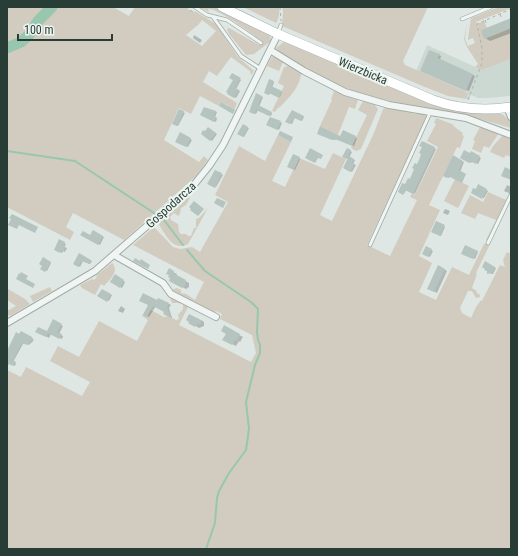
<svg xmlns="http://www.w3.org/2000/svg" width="518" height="556" viewBox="0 0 518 556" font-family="'Roboto Condensed',sans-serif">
<rect width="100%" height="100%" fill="#dee7e3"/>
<!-- built -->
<path fill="#ccd9d3" d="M427,45L482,70L511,59V96L487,98H478L471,95L469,99H466L468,94L416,71Z"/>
<!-- green -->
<path fill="#d1ccbf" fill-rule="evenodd" d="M7,7H113L129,16L135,7H183L194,12L195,11L216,24L238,57L254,71L251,75L250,71L231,57L217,76L209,71L203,82L237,103L233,113L227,111L229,106L221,102L219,106L200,96L191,114L179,108L164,140L199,162L204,156L208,160L195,177L124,240L73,213L66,227L74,232L70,240L7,207ZM202,20L216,31L202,46L186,35L199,24Z
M199,7H215L270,35L271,41L254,54L246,55L229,34L227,29L229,28L259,45L262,41C252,34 220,9 208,9L209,12Z
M243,7H279C280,12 279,19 276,23Z
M282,7H428L403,61L405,65L462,90L468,94L466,99L448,96L425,87L282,26L283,12Z
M499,7L511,8L476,22L477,24L484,21L487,28L481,30L485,39L511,28V59L482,70L475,67L478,64L467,47L464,39L467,23L465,39L468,46L475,43L473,38L468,40V38L471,18Z
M285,41L403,92L502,114L510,121L511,128L480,119L434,109L389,101L361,94L343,87L320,77L281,54L276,48Z
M272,57L276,58L283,62L279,71L267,66Z
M288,66L301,74C300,86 290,97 282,105C279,108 277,108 275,112L272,111L284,86L278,83L284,67Z
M334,91L358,100L355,109L349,107L338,135L320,126L332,100L331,99Z
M363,101L374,104L378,109L361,149L356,151L351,148L367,115L358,110Z
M388,107L415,114H423L427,117L367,245L390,256L417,200L410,197L412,193L415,195L438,147L427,141L436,124L434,123L436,118L452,124L456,128L463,133L462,135L464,136L460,148L457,147L429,205L440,210L419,256L432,263L419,292L436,300L452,267L469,275L484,244L491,242L476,273L477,274L472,288L477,291L476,292L480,295V297L476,298L472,291H468L460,308L462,313L471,318L476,307L481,300L482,301L500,265L505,267L503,260L507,252L511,254V549H7V370L21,377L26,367L82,396L90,382L50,361L58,346L79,357L99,321L137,341L148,320L142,316L147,308L164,317L169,316L176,320L179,319L178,315L183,309V304L178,303H172L169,295L189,305L179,325L251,362L256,353L252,335L220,319L222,314L216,311L213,313L172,290L177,288L181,290V293L186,294L195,300L204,282L133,245L154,227L173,247L180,249L192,247L200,252L228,202L215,195L239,146L265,161L278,135L291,142L272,181L285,187L299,158L325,169L333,153L346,159L320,215L332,221L374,133L383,109Z
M480,127L499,133L489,148L484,146L481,153L472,149L475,141L473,140Z
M503,135L511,138V157L506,155L504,158L490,152L493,146Z
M455,179L469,186L458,208L444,201Z
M511,190V193L489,239L486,240L496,220L478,213L475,219L461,213L470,195L483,202L488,192L506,200Z
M189,196L190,198L186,205L181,208L180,214L178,216L174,213L170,217L171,220L178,224L179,232L181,234H186L188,236H191L194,228H196V219L199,218L208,208L188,244C173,252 165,234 158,223Z
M112,263C120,271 110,279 104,286L101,284L95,295L82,288L80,285L92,279L94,280L97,277L96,276Z
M50,287L52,291L33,302L30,296Z
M8,289L25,299L30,304L10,316V315L7,316V311L16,306L7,300Z"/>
<!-- shadow -->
<path fill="#0003" d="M511,19V33L490,41L485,38Z
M194,35L202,40L200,43L193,38Z
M439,55L441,56L440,60L475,76L469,91L424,72Z
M232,75L241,80L236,89L240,91L236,98L229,94L234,80Z
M270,80L274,82L272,88L282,92L280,97L270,93L269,95L265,93Z
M257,95L263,97L259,107L272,113L271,116L258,110L256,114L250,112Z
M204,108L217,112L215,117L217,118L216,122L202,115Z
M179,110L185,113L178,126L173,123Z
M292,111L304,117L302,121L295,117L292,124L287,122Z
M271,118L282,123L279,130L268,125Z
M243,125L249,128L244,137L238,134Z
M208,128L217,134L212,141L202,134L206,132Z
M343,132L357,138L354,146L335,139L334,140L318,134L341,137Z
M181,134L192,140L188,147L177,141Z
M422,142L436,149L415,194L406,190L404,194L399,192L410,180L420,160L423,147Z
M347,149L352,152L349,158L355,160L353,164L356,165L352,172L344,168L348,159L344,156Z
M472,153L481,158L478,164L472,161L471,163L461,158Z
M294,155L300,159L295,170L289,166Z
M453,157L464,162L460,172L450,176L449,178L444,176Z
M215,171L223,175L216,187L209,183Z
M507,185L511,187V194L504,191Z
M479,186L488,191L484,198L472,193L477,190Z
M445,209L450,211L448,215L443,213Z
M436,223L445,227L441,236L432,232Z
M93,231L104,237L100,245L82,235L91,236Z
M60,241L66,244L64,247L67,248L65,252L63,251L62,253L55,249Z
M466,246L478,252L475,259L463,253Z
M427,248L433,251L430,257L423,254Z
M79,255L92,261L90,264L83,261L80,267L74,263Z
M43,259L51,263L47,271L42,269Z
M485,262L496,268L493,274L488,273Z
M439,266L447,271L437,293L429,289Z
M169,270L177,274L176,276L189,283V287L186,289L170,280L171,278Z
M115,275L125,282L122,288L112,282Z
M102,290L112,295L109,301L99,296Z
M158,299L171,305L169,308L172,318L164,313L165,311L156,306L149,317L147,316L149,305L157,302Z
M121,306L125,309L123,313L118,311Z
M187,320H201L204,322V326L199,328Z
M53,321L63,326L59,334L63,336L62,339L51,334L49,338L36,331L47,332Z
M224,327L243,337L240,342L239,341L236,346L224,340L227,333Z
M21,332L34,340L29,345L24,342L13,362L16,363L15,366L9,363L8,366L7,353Z"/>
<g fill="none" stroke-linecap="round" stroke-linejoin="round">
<!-- stream -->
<path stroke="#99c6af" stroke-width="2" d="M7,151L75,161L154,213
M164,220L183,245
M187,250L205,271L251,302L258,309L257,332L258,340L260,345V353L255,365L246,402L249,429L246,450L229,473L219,491L217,498L215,523L206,549"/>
<!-- river -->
<path stroke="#99c6af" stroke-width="11" d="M7,48L21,42L29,35L38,21L52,7"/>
</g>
<!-- building -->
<path fill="#b5c4be" d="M511,18V28L484,39L481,30Z
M429,50L440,54L438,58L473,74L466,91L420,71Z
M232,73L241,78L235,88L239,90L234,98L227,94L228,93L226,92L233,80L229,78Z
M269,79L274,81L271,86L282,91L279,98L269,93L268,95L264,93Z
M256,93L262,96L258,105L272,112L269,116L256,110L254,114L249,112Z
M221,102L235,110L233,114L219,106Z
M204,107L216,111L214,116L216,117L214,122L200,115Z
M179,109L184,111L177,126L172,124Z
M292,110L304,116L301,121L294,118L290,124L285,122Z
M270,117L281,121L277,130L266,125Z
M243,124L248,127L243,137L237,134Z
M320,126L340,136L343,130L356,136L352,146L336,139V140L333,139L332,140L317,134Z
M208,127L216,133L210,141L201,134L203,130L205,131Z
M280,131L293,137L291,142L278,135Z
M180,132L191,138L186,147L175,142Z
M422,141L435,147L413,194L405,190L403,195L398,192L402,183L405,184L408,178L410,179L414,169L412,168L415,163L417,164L419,160L421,154L419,153L422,147L419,146Z
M310,148L323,155L321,159L318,158L315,163L305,158Z
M347,148L351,150L347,159L342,157Z
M464,150L470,153L471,151L480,156L476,164L470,161L469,163L460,158Z
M293,154L300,157L294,170L287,167Z
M453,155L463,161L459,170L466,174L462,183L448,176L447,178L443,176Z
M349,156L354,159L352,163L355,164L350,172L343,168Z
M505,167L511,170V180L501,176Z
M215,170L222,173L215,188L207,184Z
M478,184L487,189L482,199L471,193L473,188L476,189Z
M217,198L226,202L223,208L214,203Z
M194,201L204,209L198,216L190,210L191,209L189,207Z
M12,214L38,227L35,233L19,225L17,229L8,225L11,219L9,218Z
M436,221L445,225L440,236L431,232Z
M93,230L103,236L98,245L80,235L83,231L90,235Z
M59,239L65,242L64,246L66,247L63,252L61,251L60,253L54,250Z
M465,245L478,251L473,259L461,254Z
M426,246L432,249L428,257L422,254Z
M79,253L91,260L89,264L82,261L78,267L73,264Z
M43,257L51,262L45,272L40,269L42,266L39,264Z
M135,258L140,261L141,259L150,265L148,269L133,261Z
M485,261L495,267L492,274L490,273L487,274V271L484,270L485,269L482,267Z
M438,265L445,269L434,292L427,289Z
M169,268L174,271L173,273L186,280L185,282L186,285L182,288L169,281L170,278L168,277L169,275L166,274Z
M21,272L28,276L26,279L35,284L33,288L16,279L19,273L20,274Z
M115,274L124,280L120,288L110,282Z
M102,289L111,294L107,302L97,296Z
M143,293L157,300L158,298L169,303L167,307L171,318L163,314L164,312L153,306L147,317L143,315L148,305L139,301Z
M189,314L201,320V324L196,325L195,327L188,323L189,322L186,320Z
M53,319L62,324L57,332L62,334L59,339L48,333L46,337L35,332L38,327L47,331Z
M224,325L240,334L237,341L235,340L232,345L222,340L226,334L221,331Z
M21,331L32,337L33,339L27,345L22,343L13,360L16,362L13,366L7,363V351L16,332L19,334Z"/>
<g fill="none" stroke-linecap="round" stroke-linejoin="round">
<defs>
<path id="lane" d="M195,7L207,15L227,20L261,43
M213,17L241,56L261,69
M462,19L491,7
M278,33L281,25
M488,243L511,195
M370,245L431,111"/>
<path id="street" d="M270,50L304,71L345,92L389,105L466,118L511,135
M507,107L511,117
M114,255L163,283L171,294L216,317
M7,323L95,271L193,186L209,166L223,145L278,34"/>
<path id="secondary" d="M222,7L278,34L433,100C458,109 485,111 511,107"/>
</defs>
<!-- lane casing -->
<use href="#lane" stroke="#a0ada8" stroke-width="4.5"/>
<!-- street casing -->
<use href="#street" stroke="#a0ada8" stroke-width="8"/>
<!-- secondary casing -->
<use href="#secondary" stroke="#a0ada8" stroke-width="10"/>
<!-- path -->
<path stroke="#a8b3af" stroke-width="1" stroke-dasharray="3 3" stroke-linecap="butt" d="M185,7L193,12
M280,7L281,21
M500,14L502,19
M485,20L487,25
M468,100L482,63V48L477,24L511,9"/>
<!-- lane -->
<use href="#lane" stroke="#f0f5f4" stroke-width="3"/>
<!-- street -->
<use href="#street" stroke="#f0f5f4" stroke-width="6"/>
<!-- secondary -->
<use href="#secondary" stroke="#fff" stroke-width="9"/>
</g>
<g text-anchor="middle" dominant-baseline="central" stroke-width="4" stroke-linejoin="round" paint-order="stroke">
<!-- street labels -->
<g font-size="12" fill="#283d35" stroke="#edf5f1">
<text transform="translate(363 71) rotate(23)">Wierzbicka</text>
<text transform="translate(171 205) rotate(-42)">Gospodarcza</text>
</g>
</g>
<!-- border -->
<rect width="518" height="556" fill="none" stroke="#283d35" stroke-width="16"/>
<!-- scale -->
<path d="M18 34v6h94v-6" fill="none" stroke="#283d35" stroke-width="2"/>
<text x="24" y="34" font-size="12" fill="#283d35" stroke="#edf5f1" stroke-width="3" paint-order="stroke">100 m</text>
</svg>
